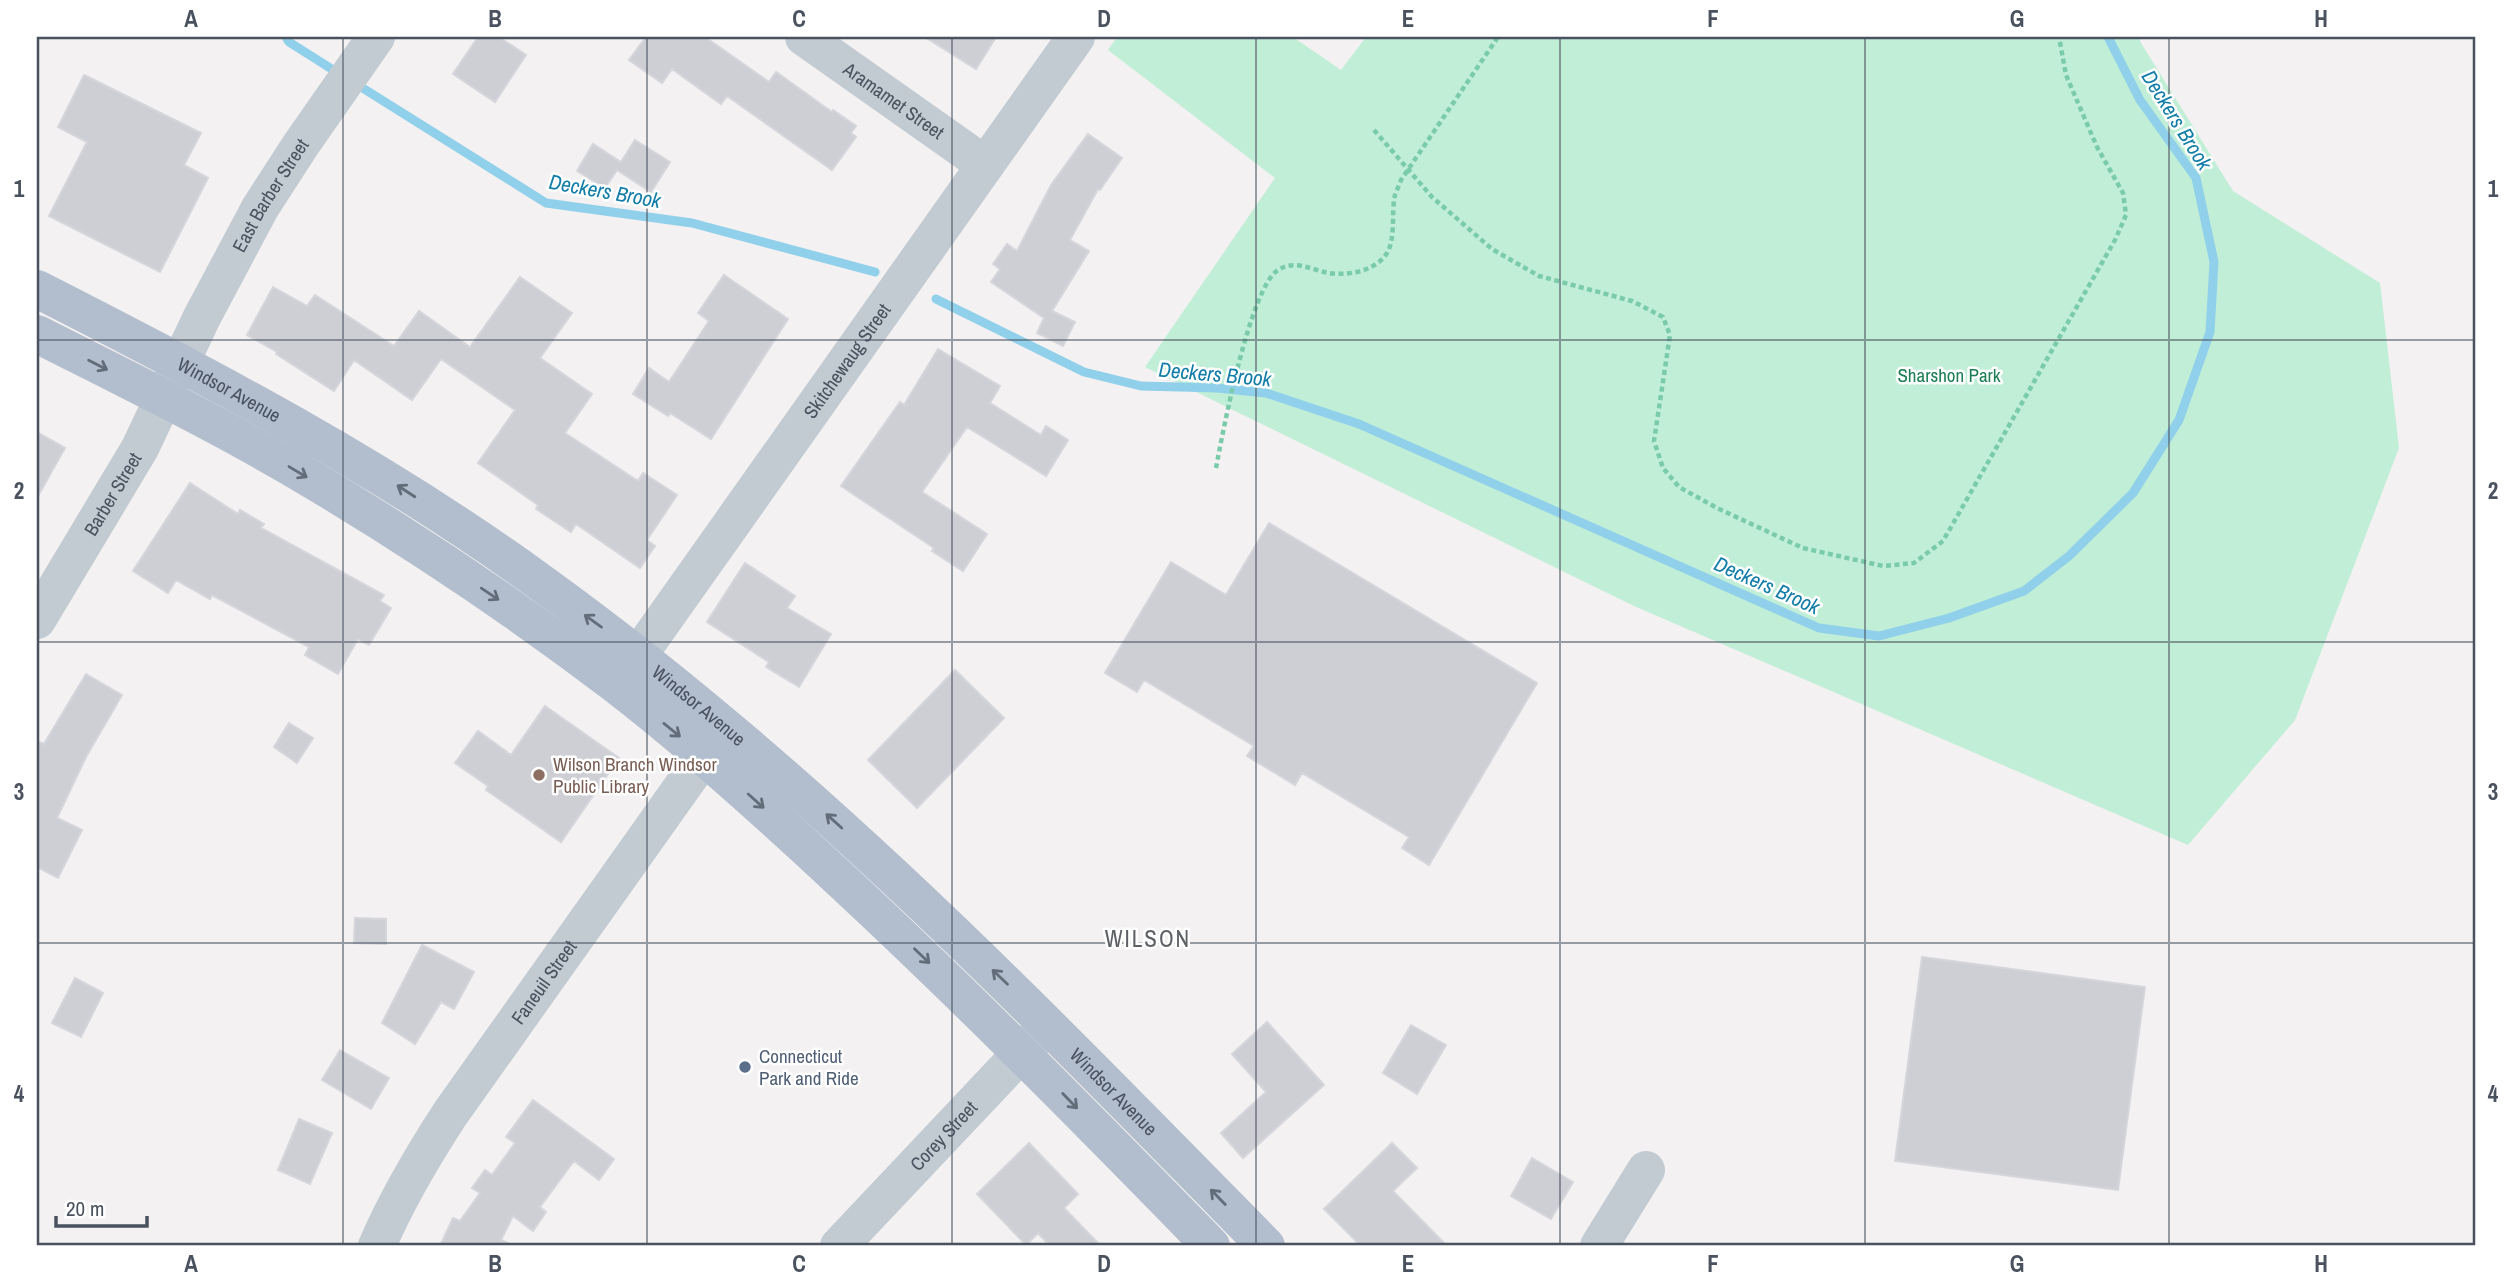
<svg xmlns="http://www.w3.org/2000/svg" width="2512" height="1283" viewBox="0 0 2512 1283" font-family="'Archivo Narrow',sans-serif">
<rect width="100%" height="100%" fill="#f3f1f1"/>
<!-- green -->
<path fill="#c1eed6" d="M1117,37H1293L1341,70L1366,37H2139L2141,43L2233,191L2380,283L2399,448L2295,720L2188,845L1634,606L1145,367L1275,178L1108,50Z"/>
<g fill="none" stroke-linecap="round" stroke-linejoin="round">
<!-- stream -->
<path stroke="#90d0ea" stroke-width="9" d="M286,37L289,42L338,73
M353,82L546,203L692,223L875,272
M936,299L1084,372L1141,386L1217,388L1266,393L1359,424L1819,628L1879,636L1949,618L2024,591L2069,556L2133,493L2179,420L2210,332L2214,262L2196,178L2140,100L2108,37"/>
</g>
<!-- building -->
<path fill="#cecfd5" stroke="#d5d6dc" stroke-width="2" d="M478,37H499L526,55L495,102L453,74Z
M646,37H705L769,82L776,72L832,112L833,110L856,126L851,133L856,137L832,170L727,96L721,104L672,69L662,83L629,60Z
M925,37H996L976,69Z
M84,75L201,133L184,165L208,178L160,272L49,216L87,142L58,127Z
M1088,134L1122,158L1100,190L1098,189L1070,240L1089,251L1052,311L1075,322L1063,346L1037,333L1044,318L991,282L1000,269L993,264L1007,244L1017,251L1051,185Z
M635,140L670,162L651,192L617,170L605,188L577,171L593,144L621,162Z
M724,275L788,319L711,439L670,413L668,416L633,394L649,368L669,382L709,321L698,313Z
M520,277L572,313L540,358L592,394L565,433L638,481L643,473L677,495L647,540L655,546L640,568L576,524L571,532L536,509L538,505L478,463L515,410L441,359L412,400L354,360L334,391L276,354L277,352L247,335L273,287L307,306L315,295L394,346L419,311L470,347Z
M938,349L1000,386L990,403L1041,435L1046,426L1068,440L1046,476L967,427L922,492L987,534L963,571L932,551L934,548L841,486L900,402L904,405Z
M37,432L65,448L37,498Z
M190,483L238,514L240,510L264,524L261,528L384,595L380,601L391,608L369,645L358,639L338,674L305,655L309,647L212,595L210,599L176,580L168,593L133,571Z
M1269,523L1537,683L1429,865L1402,848L1409,837L1302,773L1295,785L1247,756L1254,746L1144,680L1137,692L1105,673L1171,562L1226,595Z
M745,563L795,596L787,608L831,634L799,687L766,667L769,662L707,622Z
M955,670L1004,718L917,808L868,760Z
M86,674L122,695L86,757L57,818L82,830L58,878L37,867V741L44,744Z
M545,706L619,758L561,842L486,790L488,786L455,763L478,731L511,755Z
M289,723L313,738L297,763L274,747Z
M355,918L386,919V944L354,943Z
M422,945L474,972L454,1009L441,1002L415,1044L382,1023Z
M1922,957L2145,987L2118,1190L1895,1161Z
M75,978L103,993L81,1037L52,1023Z
M1267,1022L1324,1085L1243,1158L1221,1133L1266,1092L1232,1054Z
M1411,1025L1446,1045L1417,1094L1383,1073Z
M340,1050L389,1078L371,1109L322,1080Z
M533,1100L614,1159L599,1180L574,1161L540,1207L546,1212L533,1231L513,1216L501,1240L514,1246H440L453,1218L460,1221L480,1193L472,1188L485,1170L492,1175L515,1143L506,1137Z
M299,1119L332,1133L310,1184L278,1170Z
M1029,1143L1078,1194L1064,1208L1101,1246H1050L1038,1233L1026,1245L977,1194Z
M1392,1143L1417,1168L1393,1191L1447,1246H1361L1324,1209Z
M1532,1158L1573,1182L1551,1219L1511,1196Z"/>
<g fill="none" stroke-linecap="round" stroke-linejoin="round">
<!-- path -->
<path stroke="#7acbaa" stroke-width="4.5" stroke-dasharray="5 3.5" stroke-linecap="butt" d="M1374,130L1432,197L1492,249L1539,276L1632,301L1663,317L1670,335L1654,441L1663,468L1679,487L1717,508L1803,548L1883,566L1914,563L1943,541L2115,240L2126,215L2123,193L2097,147L2066,75L2059,37
M1216,468C1223,431 1250,288 1278,270C1295,259 1311,270 1329,273C1348,276 1376,271 1387,253C1396,238 1391,212 1395,195C1397,190 1399,185 1401,180L1498,37"/>
<!-- minor -->
<g stroke="#c2cad2" stroke-width="38">
<path id="s1" d="M804,37L984,164"/>
<path id="s2" d="M37,620L140,448L202,317L260,208L300,146L376,37"/>
<path id="s3" d="M618,684L1076,37"/>
<path id="s4" d="M377,1246C397,1199 422,1157 450,1114L722,731"/>
<path id="s5" d="M839,1246L1044,1029"/>
<path d="M1599,1246L1646,1170"/>
</g>
<!-- major -->
<g stroke="#b2bece" stroke-width="38">
<path id="s6" d="M37,289C210,377 382,467 540,582C808,775 1036,1012 1266,1246"/>
<path d="M37,334C124,378 212,421 296,470C406,535 514,607 615,684C694,745 769,813 842,881C969,999 1090,1122 1211,1246"/>
</g>
</g>
<!-- one-way arrows -->
<defs><path id="oneway-shaft" d="M-6 0H5M1.5-3L5.5 0L1.5 3" fill="none" stroke-width="1.6" stroke-linecap="round" stroke-linejoin="round" transform="scale(1.75)"/></defs>
<g stroke="#636d7a">
<use href="#oneway-shaft" transform="translate(98 365) rotate(27)"/>
<use href="#oneway-shaft" transform="translate(298 472) rotate(31)"/>
<use href="#oneway-shaft" transform="translate(406 491) rotate(-147)"/>
<use href="#oneway-shaft" transform="translate(490 594) rotate(34)"/>
<use href="#oneway-shaft" transform="translate(593 621) rotate(-144)"/>
<use href="#oneway-shaft" transform="translate(672 730) rotate(39)"/>
<use href="#oneway-shaft" transform="translate(756 801) rotate(42)"/>
<use href="#oneway-shaft" transform="translate(834 821) rotate(-138)"/>
<use href="#oneway-shaft" transform="translate(922 956) rotate(44)"/>
<use href="#oneway-shaft" transform="translate(1000 977) rotate(-136)"/>
<use href="#oneway-shaft" transform="translate(1070 1101) rotate(46)"/>
<use href="#oneway-shaft" transform="translate(1218 1197) rotate(-134)"/>
</g>
<!-- grid -->
<path fill="none" stroke="#49525e" stroke-width="2" stroke-opacity="0.55" d="M343,37V1246M647,37V1246M952,37V1246M1256,37V1246M1560,37V1246M1865,37V1246M2169,37V1246M37,340H2475M37,642H2475M37,943H2475"/>
<!-- markers -->
<circle fill="#8d6e63" stroke="#fff" stroke-width="2.5" cx="539" cy="775" r="7"/>
<circle fill="#5c6f8a" stroke="#fff" stroke-width="2.5" cx="745" cy="1067" r="7"/>
<g text-anchor="middle" dominant-baseline="central" stroke-width="5" stroke-linejoin="round" paint-order="stroke">
<!-- street labels -->
<g font-size="19" fill="#49525e" stroke="#fff">
<text stroke="none"><textPath href="#s1" startOffset="110">Aramamet Street</textPath></text>
<text stroke="none"><textPath href="#s2" startOffset="485">East Barber Street</textPath></text>
<text stroke="none"><textPath href="#s3" startOffset="396">Skitchewaug Street</textPath></text>
<text stroke="none"><textPath href="#s6" startOffset="217">Windsor Avenue</textPath></text>
<text stroke="none"><textPath href="#s2" startOffset="147">Barber Street</textPath></text>
<text stroke="none"><textPath href="#s6" startOffset="784">Windsor Avenue</textPath></text>
<text stroke="none"><textPath href="#s4" startOffset="313">Faneuil Street</textPath></text>
<text stroke="none"><textPath href="#s6" startOffset="1351">Windsor Avenue</textPath></text>
<text stroke="none"><textPath href="#s5" startOffset="152">Corey Street</textPath></text>
</g>
<!-- park labels -->
<g font-size="19" fill="#1b7e54" stroke="#fff">
<text x="1949" y="375">Sharshon Park</text>
</g>
<!-- education labels -->
<g font-size="19" fill="#785e54" stroke="#fff" text-anchor="start">
<text x="553" y="764">Wilson Branch Windsor<tspan x="553" dy="22">Public Library</tspan></text>
</g>
<!-- service labels -->
<g font-size="19" fill="#4e5e75" stroke="#fff" text-anchor="start">
<text x="759" y="1056">Connecticut<tspan x="759" dy="22">Park and Ride</tspan></text>
</g>
<!-- water labels -->
<g font-size="21" font-style="italic" fill="#117da8" stroke="#fff">
<text transform="translate(2177 120) rotate(58)">Deckers Brook</text>
<text transform="translate(605 191) rotate(10)">Deckers Brook</text>
<text transform="translate(1215 374) rotate(5)">Deckers Brook</text>
<text transform="translate(1767 585) rotate(24)">Deckers Brook</text>
</g>
<!-- quarter labels -->
<g font-size="23" letter-spacing="2" fill="#5d6065" stroke="#fff">
<text x="1148" y="938">WILSON</text>
</g>
</g>
<!-- border -->
<rect width="2512" height="1283" fill="none" stroke="#ffffff" stroke-width="77"/>
<!-- scale -->
<path d="M56 1216v10h91v-10" fill="none" stroke="#49525e" stroke-width="3.5"/>
<text x="66" y="1216" font-size="21" fill="#49525e" stroke="#ffffff" stroke-width="5" paint-order="stroke">20 m</text>
<rect x="38" y="38" width="2436" height="1206" fill="none" stroke="#49525e" stroke-width="2.5"/>
<g font-size="23" text-anchor="middle" font-weight="bold" fill="#49525e">
<text x="191" y="27">A</text>
<text x="495" y="27">B</text>
<text x="799" y="27">C</text>
<text x="1104" y="27">D</text>
<text x="1408" y="27">E</text>
<text x="1713" y="27">F</text>
<text x="2017" y="27">G</text>
<text x="2321" y="27">H</text>
<text x="19" y="197">1</text>
<text x="2493" y="197">1</text>
<text x="19" y="499">2</text>
<text x="2493" y="499">2</text>
<text x="19" y="800">3</text>
<text x="2493" y="800">3</text>
<text x="19" y="1102">4</text>
<text x="2493" y="1102">4</text>
<text x="191" y="1272">A</text>
<text x="495" y="1272">B</text>
<text x="799" y="1272">C</text>
<text x="1104" y="1272">D</text>
<text x="1408" y="1272">E</text>
<text x="1713" y="1272">F</text>
<text x="2017" y="1272">G</text>
<text x="2321" y="1272">H</text>
</g>
</svg>
